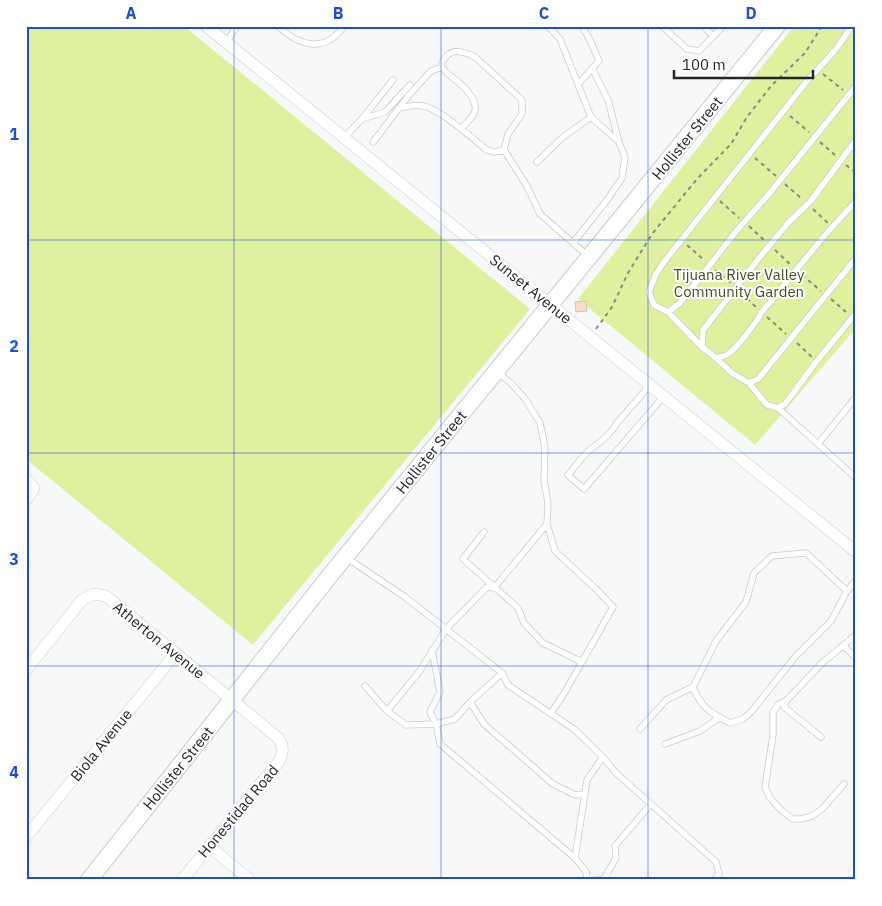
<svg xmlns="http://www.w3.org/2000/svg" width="882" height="906" viewBox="0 0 882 906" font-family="'IBM Plex Sans',sans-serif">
<rect width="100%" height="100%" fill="#f7f8fa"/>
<!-- green -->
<path fill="#dff09e" d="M26,26H184L530,309L253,645L26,459Z
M794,26H856V328L755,445L578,299Z"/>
<!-- building -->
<path fill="#faddbe" stroke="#c9c7c5" d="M586,301L587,311L576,312L575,302Z"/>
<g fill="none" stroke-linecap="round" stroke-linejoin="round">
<defs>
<path id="lane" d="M278,26C292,39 311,50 330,40C335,37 340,31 345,26
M548,26L560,39L591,117L619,142L625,157L622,178L607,200L573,243
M662,26L687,49L699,51L723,26
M703,26L713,36
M851,26C840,48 823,63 807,81L664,262L656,274L649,292L654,305L668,312L680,303L738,229L769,194L856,86
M226,43L237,26
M592,68L608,100L619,142
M579,83L599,61L591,42L582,26
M399,108C407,107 415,104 423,106C439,108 473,139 487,150L495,152L504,150
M362,119L393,80
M461,129C465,124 473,118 475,111C478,98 461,84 452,77C449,74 443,71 442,66C441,63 443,61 444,59C452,47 465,52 475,57L522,100V114L508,134L504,150L527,186L540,214L588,256
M344,138L362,119L385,112L410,85
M856,140L810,202L789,222L759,258L703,330L702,347L716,358C720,357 725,356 728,354C736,349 757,322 761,313L825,235L856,201
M373,142L409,95L431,71L442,67
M537,162L563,137L591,117
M668,312L702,347
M716,358L732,373L749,383L758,379L856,258
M749,383L767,405L778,408L785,404L816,362L856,313
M650,385L617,423C612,433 602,441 592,448C583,455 575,467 568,475L584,489L664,396
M778,408L856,478
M818,444L856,397
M547,524L555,551L597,590L613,607L565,692L551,713
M484,532L463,559L518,608L524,623L543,643L582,662
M347,558L405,597L446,629L502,673L508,685L574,729L603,757L616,773L716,862L719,874L714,880
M847,591L806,553L772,556L754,573L746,602L716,641L693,687C701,708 711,713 730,723L743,719L751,712L795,657L831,621L847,591L856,580
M843,645L856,658
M432,650L440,692L430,712L436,724L440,744L575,858
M365,686L387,711L406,725L436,724L455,719L470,702L502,673
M786,701L779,704L773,712V735L765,787L770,798L782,811L793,819H801L812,816L822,809L844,784
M470,702L484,724L553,784L575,795L584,794
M387,711L419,672L446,629L487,587L494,588L547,524L548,503L544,480L545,447L540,423L526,400L511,383L497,372
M640,729L666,700L693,687
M821,737L784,707L786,701L823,662L856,635
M665,744L700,731L720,717
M587,880L586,872L575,858L587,780L603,757
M595,880L604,879L616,858L615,846L650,805"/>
<path id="street" d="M206,26L856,552
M26,479L34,488L26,500
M26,670L82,600L94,594L106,596L278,738C284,746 283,751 280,760L182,880
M26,837L176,653
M209,846L250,880"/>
<path id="secondary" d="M89,880L328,578L777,26"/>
</defs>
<!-- lane casing -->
<use href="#lane" stroke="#c9c9cc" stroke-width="7"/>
<!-- street casing -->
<use href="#street" stroke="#c9c9cc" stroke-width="12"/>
<!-- secondary casing -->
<use href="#secondary" stroke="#c9c9cc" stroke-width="18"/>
<!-- path -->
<path stroke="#88898a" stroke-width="2" stroke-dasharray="4 4" stroke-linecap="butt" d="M823,74L843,90
M790,116L809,132
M820,142L835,155
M755,158L776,176
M846,165L856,173
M785,184L802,199
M720,201L739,218
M813,209L828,223
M749,226L764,240
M687,245L704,260
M775,250L791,265
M715,270L731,283
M802,275L821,291
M741,293L756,307
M831,299L846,312
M767,317L786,334
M596,329L612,307L628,273L652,234L697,179L731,144L747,117L771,86L805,53L822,26
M797,343L812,357"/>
<!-- lane -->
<use href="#lane" stroke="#fff" stroke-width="5.5"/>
<!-- street -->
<use href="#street" stroke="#fff" stroke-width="11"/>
<!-- secondary -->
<use href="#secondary" stroke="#fff" stroke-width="16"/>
</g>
<!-- grid -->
<path fill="none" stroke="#1d4ed8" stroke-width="1" stroke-opacity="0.55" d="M234,26V880M441,26V880M648,26V880M26,240H856M26,453H856M26,666H856"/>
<g text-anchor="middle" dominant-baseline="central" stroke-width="4" stroke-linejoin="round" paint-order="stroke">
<!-- street labels -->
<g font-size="15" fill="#252526" stroke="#fff">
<text transform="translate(687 138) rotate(-51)">Hollister Street</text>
<text transform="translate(531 289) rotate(39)">Sunset Avenue</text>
<text transform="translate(431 452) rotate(-51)">Hollister Street</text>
<text transform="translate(159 640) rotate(39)">Atherton Avenue</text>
<text transform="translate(101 745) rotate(-51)">Biola Avenue</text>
<text transform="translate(178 768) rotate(-51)">Hollister Street</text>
<text transform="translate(238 811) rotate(-50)">Honestidad Road</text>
</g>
<!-- park labels -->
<g font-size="15" fill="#454d23" stroke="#fff">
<text x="739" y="274">Tijuana River Valley<tspan x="739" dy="17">Community Garden</tspan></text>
</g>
</g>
<!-- border -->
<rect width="882" height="906" fill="none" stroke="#ffffff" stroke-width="55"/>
<!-- scale -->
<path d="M674 70v8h139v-8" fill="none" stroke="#252526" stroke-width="2.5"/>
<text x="682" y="70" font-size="15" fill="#252526" stroke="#ffffff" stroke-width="4" paint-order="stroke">100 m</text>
<rect x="28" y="28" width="826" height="850" fill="none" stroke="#1d4ed8" stroke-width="2"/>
<g font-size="16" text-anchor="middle" font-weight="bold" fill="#1d4ed8">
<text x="131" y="19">A</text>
<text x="338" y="19">B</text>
<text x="544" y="19">C</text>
<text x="751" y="19">D</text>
<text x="14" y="140">1</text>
<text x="14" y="352">2</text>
<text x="14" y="565">3</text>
<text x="14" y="778">4</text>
</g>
</svg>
